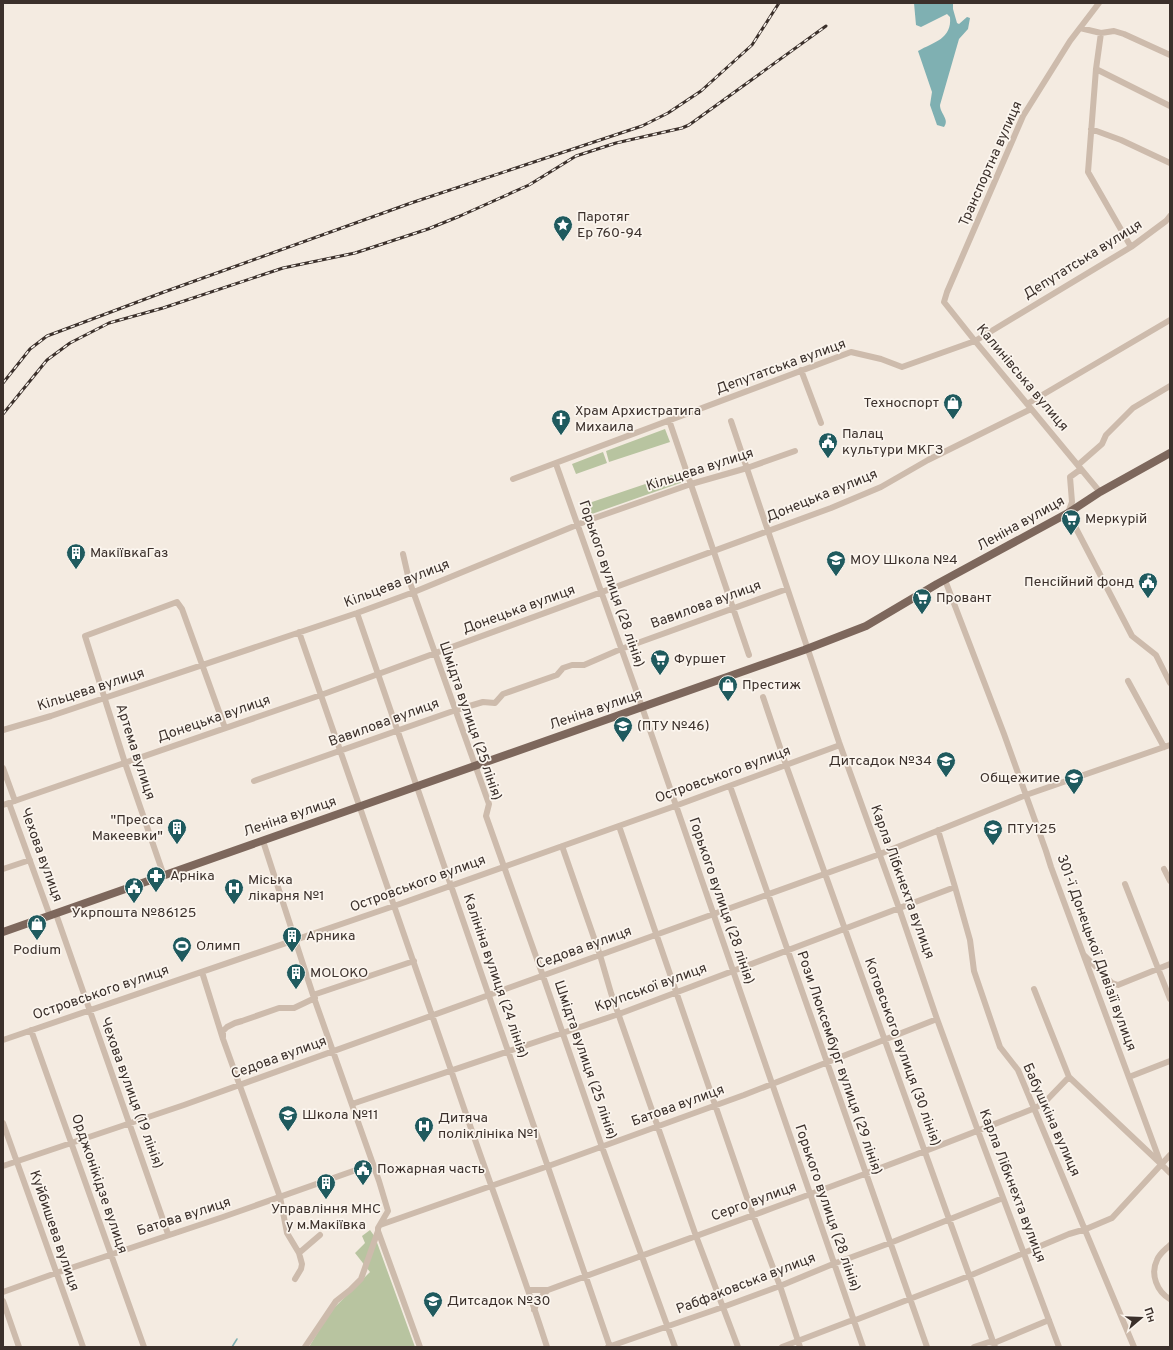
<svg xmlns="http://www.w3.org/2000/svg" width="1173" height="1350" viewBox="0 0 1173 1350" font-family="Overpass,sans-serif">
<rect width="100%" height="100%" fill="#f4ebe1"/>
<!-- green -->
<path fill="#b8c4a0" d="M665,429L670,442L609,462L606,451Z
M603,452L607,463L576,474L572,464Z
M672,475L683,482L589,515L586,504Z
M370,1230L375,1237L415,1347H309L330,1312L370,1272L355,1253L365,1243L362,1236Z"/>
<!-- water -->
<path fill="#7fb0b2" d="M914,3H953V9L957,23L959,24L967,17L970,18L968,29L959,39L940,105C940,114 950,119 944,127L937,125L930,105L932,92L918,51C934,42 952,39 950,17L947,14L921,27L916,25Z"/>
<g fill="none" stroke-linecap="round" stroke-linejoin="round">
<!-- stream -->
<path stroke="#7fb0b2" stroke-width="1.5" d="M232,1347L237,1339"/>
<!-- minor -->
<path stroke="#cdbbac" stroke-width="6" d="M1099,3L1070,41L1023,116L947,292L944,302L975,341L1100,492
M1080,28L1101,33L1114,31L1124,34L1170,55
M1101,33L1096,69L1088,172L1131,247
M1096,69L1170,106
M1091,129L1121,140L1170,163
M801,370L821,423
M1027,404L1170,320
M669,420L749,655
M731,421L839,742L899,908L937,1019L978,1131L1059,1347
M556,464L642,707L863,1347
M1078,465L1102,444L1106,435L1133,408L1170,386
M1081,469L1070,477L1072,502L1068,513L1132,636L1156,655L1170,683
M513,479L851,352L881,359L902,367L975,341L1131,247L1166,221L1170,216
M403,554L409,580L489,804L486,816L497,847L543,976L602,1147L675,1347
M945,580L1004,734L1046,851L1051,867L1161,1164L1170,1173
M357,613L610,1347
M299,632C350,778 401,924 451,1070C482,1163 517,1254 547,1347
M1128,681L1164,747
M763,697L786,765L995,1347
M3,730L51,716L357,613L414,592L589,520L691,484L747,468L795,451
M3,768L15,801
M254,781L456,710L483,702L495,703L503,694L557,675L563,668L572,665H584L621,649L787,589
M730,786L927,1347
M9,803L50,916
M3,805L321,695L831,508L881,487L928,460L1031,409
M619,826L753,1215L780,1286L800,1347
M938,830L955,887L970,940L974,971L1000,1047L1018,1070L1134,1347
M263,841L313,995L379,1181L388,1211L378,1228V1231L420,1347
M562,846L600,955L611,993L696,1236L738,1347
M3,869L30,860
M1164,869L1170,881
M164,876L125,763L85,636L177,602L182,609L225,728
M1125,884L1170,999
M56,914L168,1234
M1085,956L1112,983L1118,985L1170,964
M202,972L223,1039L280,1197L287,1233L299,1253L302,1264L301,1269L295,1279
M1034,989L1069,1077L1159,1162
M313,995L414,961
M31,1030L144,1347
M223,1037V1031L227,1027L235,1023L242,1021L279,1008H294L315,998
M3,1040L394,906L675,806L840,745
M1129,1077L1170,1061
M352,1104L619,1014L955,887
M3,1123L83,1347
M3,1166L184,1105L880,854L1026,795L1170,745
M380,1225L554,1164L744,1095L937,1019
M1170,1245C1166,1249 1159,1254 1157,1260C1150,1274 1157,1292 1170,1299
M299,1253L320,1235
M528,1290H548
M3,1292L56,1273L223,1217L373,1164
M3,1301L19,1347
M534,1310C537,1301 541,1296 548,1290C711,1230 874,1173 1035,1108L1044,1103L1069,1077
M305,1347L336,1301L350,1290L361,1279L378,1231
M608,1347L723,1307L780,1286L833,1264L890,1243L1003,1198
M782,1347L850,1321H853L969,1276L1069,1234L1086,1229L1112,1218L1170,1155
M974,1347L989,1342L994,1343L1049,1320"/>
<!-- major -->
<path stroke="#7d675c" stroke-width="8" d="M3,932L804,650L866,626L937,584L1068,513L1100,492L1170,453"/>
<defs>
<path id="rail" d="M3,383L30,349L47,336L79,324L164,292L411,203L642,126L668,113L701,91L752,45L779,3
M3,414L47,360L70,343L109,323L163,308L283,268L355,253L428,229L460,216L529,185L576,156L616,143L682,128L689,125L826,26"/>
</defs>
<!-- rail casing -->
<use href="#rail" stroke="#3b302b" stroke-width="3"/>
<!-- rail -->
<use href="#rail" stroke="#fbf5ee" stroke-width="1.5" stroke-dasharray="4.5" stroke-linecap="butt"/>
</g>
<!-- icons -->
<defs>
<symbol id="sight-pin" viewBox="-11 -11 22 30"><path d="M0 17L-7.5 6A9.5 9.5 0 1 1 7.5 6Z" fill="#1f5a5e" stroke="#fbf5ee"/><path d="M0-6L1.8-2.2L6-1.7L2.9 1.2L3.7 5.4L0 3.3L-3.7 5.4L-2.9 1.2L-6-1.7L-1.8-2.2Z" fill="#fff"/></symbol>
<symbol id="shop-pin" viewBox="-11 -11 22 30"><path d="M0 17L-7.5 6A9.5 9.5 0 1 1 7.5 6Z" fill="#1f5a5e" stroke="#fbf5ee"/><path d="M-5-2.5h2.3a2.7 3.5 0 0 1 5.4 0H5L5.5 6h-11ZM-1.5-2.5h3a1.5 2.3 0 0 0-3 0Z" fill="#fff"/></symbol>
<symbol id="church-pin" viewBox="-11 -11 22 30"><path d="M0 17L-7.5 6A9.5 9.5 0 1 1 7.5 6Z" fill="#1f5a5e" stroke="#fbf5ee"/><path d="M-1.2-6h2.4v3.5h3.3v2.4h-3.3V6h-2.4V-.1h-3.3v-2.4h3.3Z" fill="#fff"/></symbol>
<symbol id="civic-pin" viewBox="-11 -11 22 30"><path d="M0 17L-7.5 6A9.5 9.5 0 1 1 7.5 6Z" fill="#1f5a5e" stroke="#fbf5ee"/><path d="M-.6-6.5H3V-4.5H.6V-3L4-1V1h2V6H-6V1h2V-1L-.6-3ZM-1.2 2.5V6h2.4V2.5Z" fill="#fff"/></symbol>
<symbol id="supermarket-pin" viewBox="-11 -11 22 30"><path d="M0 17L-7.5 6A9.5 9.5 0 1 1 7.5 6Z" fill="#1f5a5e" stroke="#fbf5ee"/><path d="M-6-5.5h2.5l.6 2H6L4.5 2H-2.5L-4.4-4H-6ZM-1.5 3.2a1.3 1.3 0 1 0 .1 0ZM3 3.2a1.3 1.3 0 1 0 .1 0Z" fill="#fff"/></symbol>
<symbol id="building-pin" viewBox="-11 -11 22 30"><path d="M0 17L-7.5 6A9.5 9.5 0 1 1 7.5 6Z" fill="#1f5a5e" stroke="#fbf5ee"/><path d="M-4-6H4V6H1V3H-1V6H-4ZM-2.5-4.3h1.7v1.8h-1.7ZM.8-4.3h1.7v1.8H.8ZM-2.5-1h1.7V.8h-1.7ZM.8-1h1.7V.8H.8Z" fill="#fff"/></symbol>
<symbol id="school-pin" viewBox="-11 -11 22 30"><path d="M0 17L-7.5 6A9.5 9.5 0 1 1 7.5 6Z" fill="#1f5a5e" stroke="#fbf5ee"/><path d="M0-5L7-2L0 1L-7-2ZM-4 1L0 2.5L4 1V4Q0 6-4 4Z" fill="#fff"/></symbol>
<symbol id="university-pin" viewBox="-11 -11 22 30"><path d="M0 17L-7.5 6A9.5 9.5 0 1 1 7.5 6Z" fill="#1f5a5e" stroke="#fbf5ee"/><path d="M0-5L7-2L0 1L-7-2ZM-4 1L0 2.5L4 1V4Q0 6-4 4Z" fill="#fff"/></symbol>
<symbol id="pharmacy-pin" viewBox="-11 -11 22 30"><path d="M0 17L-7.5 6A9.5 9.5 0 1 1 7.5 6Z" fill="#1f5a5e" stroke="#fbf5ee"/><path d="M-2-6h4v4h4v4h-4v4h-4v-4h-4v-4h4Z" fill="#fff"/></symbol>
<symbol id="hospital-pin" viewBox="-11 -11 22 30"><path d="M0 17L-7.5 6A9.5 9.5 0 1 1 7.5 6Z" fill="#1f5a5e" stroke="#fbf5ee"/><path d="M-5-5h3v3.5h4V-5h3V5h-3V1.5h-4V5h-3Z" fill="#fff"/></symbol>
<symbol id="stadium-pin" viewBox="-11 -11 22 30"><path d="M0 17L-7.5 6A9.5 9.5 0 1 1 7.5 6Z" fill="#1f5a5e" stroke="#fbf5ee"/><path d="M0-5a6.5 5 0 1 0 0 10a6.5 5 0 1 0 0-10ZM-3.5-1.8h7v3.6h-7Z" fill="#fff"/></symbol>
</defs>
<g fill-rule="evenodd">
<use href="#sight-pin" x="552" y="214" width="22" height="30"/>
<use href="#shop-pin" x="942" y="392" width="22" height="30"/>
<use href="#church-pin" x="550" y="408" width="22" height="30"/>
<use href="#civic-pin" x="817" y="431" width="22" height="30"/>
<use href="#supermarket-pin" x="1060" y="508" width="22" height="30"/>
<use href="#building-pin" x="65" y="542" width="22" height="30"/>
<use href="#school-pin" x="825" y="549" width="22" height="30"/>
<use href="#civic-pin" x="1137" y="571" width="22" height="30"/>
<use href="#supermarket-pin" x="911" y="587" width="22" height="30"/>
<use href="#supermarket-pin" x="649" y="648" width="22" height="30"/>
<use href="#shop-pin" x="717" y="674" width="22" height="30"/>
<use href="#university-pin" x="612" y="715" width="22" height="30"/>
<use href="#school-pin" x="935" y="750" width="22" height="30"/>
<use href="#university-pin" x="1063" y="767" width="22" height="30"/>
<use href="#building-pin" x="166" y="817" width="22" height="30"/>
<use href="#university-pin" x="982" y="818" width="22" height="30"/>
<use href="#pharmacy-pin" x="145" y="865" width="22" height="30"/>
<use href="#civic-pin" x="123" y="876" width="22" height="30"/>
<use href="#hospital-pin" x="223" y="877" width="22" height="30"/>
<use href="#shop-pin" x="26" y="913" width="22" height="30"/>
<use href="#building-pin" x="281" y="925" width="22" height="30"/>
<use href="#stadium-pin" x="171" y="935" width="22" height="30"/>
<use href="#building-pin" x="285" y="962" width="22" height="30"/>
<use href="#school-pin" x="277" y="1104" width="22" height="30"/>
<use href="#hospital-pin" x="413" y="1115" width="22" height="30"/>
<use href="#civic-pin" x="352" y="1158" width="22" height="30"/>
<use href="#building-pin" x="315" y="1172" width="22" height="30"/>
<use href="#school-pin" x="422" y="1290" width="22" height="30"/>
</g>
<g text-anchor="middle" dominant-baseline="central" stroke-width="3.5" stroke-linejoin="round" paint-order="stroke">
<!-- street labels -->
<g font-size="14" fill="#3b302b" stroke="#fbf5ee">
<text transform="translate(991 164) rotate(-66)">Транспортна вулиця</text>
<text transform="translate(1083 260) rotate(-32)">Депутатська вулиця</text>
<text transform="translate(781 367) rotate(-20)">Депутатська вулиця</text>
<text transform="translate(1022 378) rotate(50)">Калинівська вулиця</text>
<text transform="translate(700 470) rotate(-18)">Кільцева вулиця</text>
<text transform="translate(822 496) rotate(-22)">Донецька вулиця</text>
<text transform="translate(1021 524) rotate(-29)">Леніна вулиця</text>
<text transform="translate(397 584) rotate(-21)">Кільцева вулиця</text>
<text transform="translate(611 584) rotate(71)">Горького вулиця (28 лiнiя)</text>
<text transform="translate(706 605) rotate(-20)">Вавилова вулиця</text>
<text transform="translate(519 610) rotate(-20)">Донецька вулиця</text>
<text transform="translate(91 690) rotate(-18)">Кільцева вулиця</text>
<text transform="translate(596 710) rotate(-19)">Леніна вулиця</text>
<text transform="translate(214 719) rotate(-19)">Донецька вулиця</text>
<text transform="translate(470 721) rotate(71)">Шмідта вулиця (25 лiнiя)</text>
<text transform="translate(384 723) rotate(-20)">Вавилова вулиця</text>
<text transform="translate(135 752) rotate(72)">Артема вулиця</text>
<text transform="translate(723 775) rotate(-20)">Островського вулиця</text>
<text transform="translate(290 817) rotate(-19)">Леніна вулиця</text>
<text transform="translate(41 855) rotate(70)">Чехова вулиця</text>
<text transform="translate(902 882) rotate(70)">Карла Лібкнехта вулиця</text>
<text transform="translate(418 884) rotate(-20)">Островського вулиця</text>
<text transform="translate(721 901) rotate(71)">Горького вулиця (28 лiнiя)</text>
<text transform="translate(584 948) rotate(-20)">Седова вулиця</text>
<text transform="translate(1096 953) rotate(70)">301-ї Донецької Дивізії вулиця</text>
<text transform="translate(495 976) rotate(71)">Калініна вулиця (24 лiнiя)</text>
<text transform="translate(651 988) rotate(-20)">Крупської вулиця</text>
<text transform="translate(101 993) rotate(-19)">Островського вулиця</text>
<text transform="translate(902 1052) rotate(70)">Котовського вулиця (30 лiнiя)</text>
<text transform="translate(279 1058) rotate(-20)">Седова вулиця</text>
<text transform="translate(585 1060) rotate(71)">Шмідта вулиця (25 лiнiя)</text>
<text transform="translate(839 1063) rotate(71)">Рози Люксембург вулиця (29 лiнiя)</text>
<text transform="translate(131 1093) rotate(70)">Чехова вулиця (19 лiнiя)</text>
<text transform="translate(678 1106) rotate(-20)">Батова вулиця</text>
<text transform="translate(1051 1120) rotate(66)">Бабушкіна вулиця</text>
<text transform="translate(99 1184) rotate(71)">Орджонікідзе вулиця</text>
<text transform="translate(1012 1186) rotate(69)">Карла Лібкнехта вулиця</text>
<text transform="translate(754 1202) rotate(-20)">Серго вулиця</text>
<text transform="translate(827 1208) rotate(71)">Горького вулиця (28 лiнiя)</text>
<text transform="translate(184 1217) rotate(-18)">Батова вулиця</text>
<text transform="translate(54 1231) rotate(71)">Куйбишева вулиця</text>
<text transform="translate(746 1284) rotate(-21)">Рабфаковська вулиця</text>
</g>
<!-- poi labels -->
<g font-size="14" fill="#3b302b" stroke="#fbf5ee" text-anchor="start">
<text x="577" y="217">Паротяг<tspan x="577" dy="16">Ер 760-94</tspan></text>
<text x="939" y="403" text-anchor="end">Техноспорт</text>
<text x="575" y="411">Храм Архистратига<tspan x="575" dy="16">Михаила</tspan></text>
<text x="842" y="434">Палац<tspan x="842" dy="16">культури МКГЗ</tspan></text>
<text x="1085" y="519">Меркурій</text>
<text x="90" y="553">МакіївкаГаз</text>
<text x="850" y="560">МОУ Школа №4</text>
<text x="1134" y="582" text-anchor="end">Пенсійний фонд</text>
<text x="936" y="598">Провант</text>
<text x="674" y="659">Фуршет</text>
<text x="742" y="685">Престиж</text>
<text x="637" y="726">(ПТУ №46)</text>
<text x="932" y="761" text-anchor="end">Дитсадок №34</text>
<text x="1060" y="778" text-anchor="end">Общежитие</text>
<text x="163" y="820" text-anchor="end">"Пресса<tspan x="163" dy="16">Макеевки"</tspan></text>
<text x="1007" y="829">ПТУ125</text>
<text x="170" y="876">Арніка</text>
<text x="248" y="880">Міська<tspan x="248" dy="16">лікарня №1</tspan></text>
<text x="134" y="913" text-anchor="middle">Укрпошта №86125</text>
<text x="306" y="936">Арника</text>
<text x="196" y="946">Олимп</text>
<text x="37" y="950" text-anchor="middle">Podium</text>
<text x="310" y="973">MOLOKO</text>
<text x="302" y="1115">Школа №11</text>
<text x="438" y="1118">Дитяча<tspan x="438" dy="16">поліклініка №1</tspan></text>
<text x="377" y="1169">Пожарная часть</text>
<text x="326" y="1209" text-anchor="middle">Управління МНС<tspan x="326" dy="16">у м.Макіївка</tspan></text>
<text x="447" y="1301">Дитсадок №30</text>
</g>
</g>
<!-- border -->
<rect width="1173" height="1350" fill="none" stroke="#3b302b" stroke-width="8"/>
<!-- north arrow -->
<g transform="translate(1141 1318) rotate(71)" stroke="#fbf5ee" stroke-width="3" paint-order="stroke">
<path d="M0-3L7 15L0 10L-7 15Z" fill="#3b302b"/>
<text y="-6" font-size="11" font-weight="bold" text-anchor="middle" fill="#3b302b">Пн</text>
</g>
</svg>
